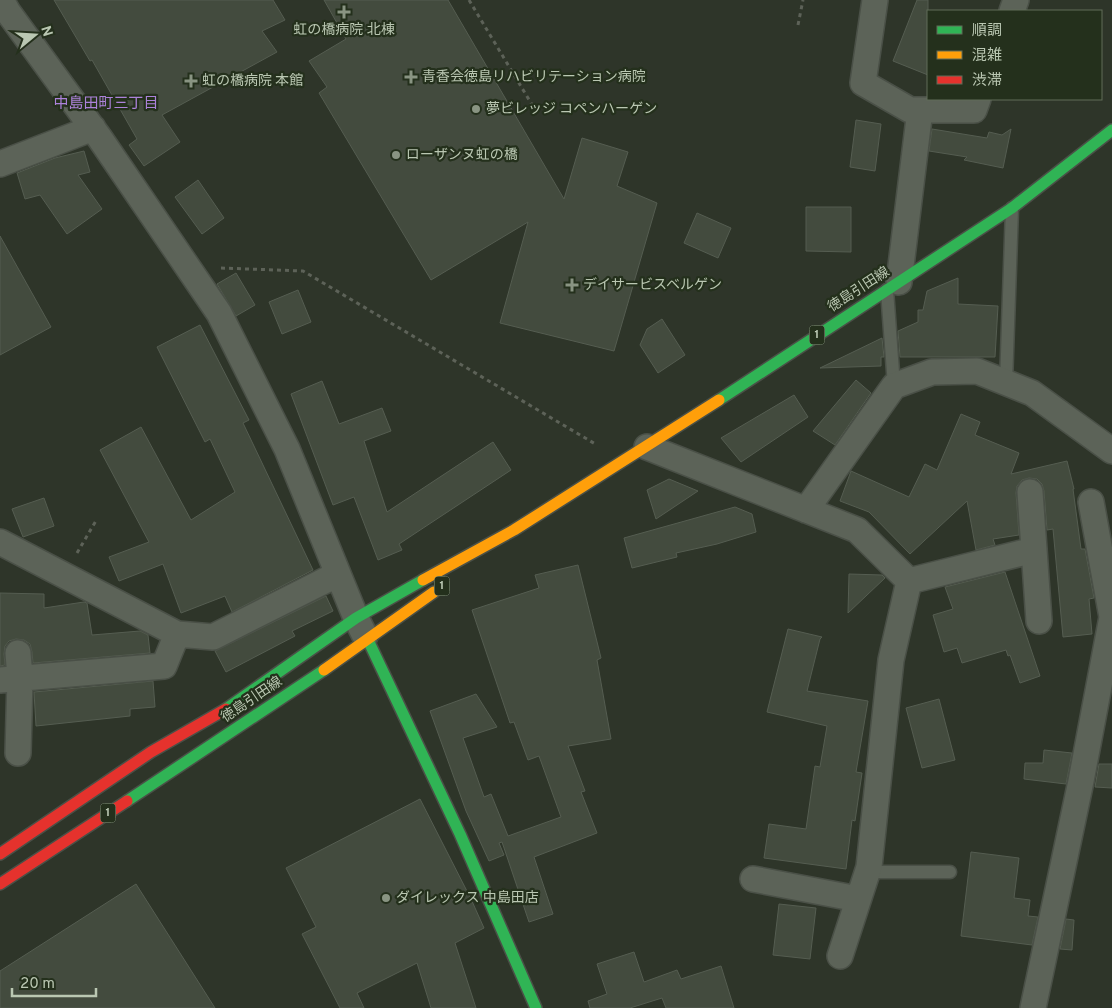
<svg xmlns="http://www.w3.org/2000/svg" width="1112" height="1008" viewBox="0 0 1112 1008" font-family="Overpass,'Noto Sans JP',sans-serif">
<rect width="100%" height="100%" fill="#2e3529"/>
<!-- building -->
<path fill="#434b3e" stroke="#555d51" d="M54,0H273L285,20L262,31L277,52L162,115L180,142L144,166L129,145L137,139L92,60L90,61Z
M324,0H448L564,199L582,138L628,152L617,186L657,203L614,351L500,323L528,222L431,280L319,93L327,87L309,61L346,39Z
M917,0H928V75L893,61Z
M856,120L881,124L875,171L850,167Z
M932,129L987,138L989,132L1002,135L1011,129L1003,168L964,160L967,157L929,151Z
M84,151L90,172L78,175L102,209L67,234L40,195L25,199L17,173L55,158Z
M198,180L224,218L202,234L175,197Z
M806,207H851V252L806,251Z
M697,213L731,228L718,258L684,243Z
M0,236L51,327L0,355Z
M236,273L255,305L236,316L217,284Z
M958,278V304L998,306L995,357H900L898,331L918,322V310H923L927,291Z
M298,290L311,322L282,334L269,302Z
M662,319L685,355L658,373L640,345L647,329Z
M200,325L249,420L243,423L313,570L232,612L225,596L181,613L163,564L119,581L109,557L149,542L100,450L141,427L191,520L235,492L210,439L205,442L157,347Z
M882,338L884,357H881V366L820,368Z
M856,380L871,393L835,445L813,431Z
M322,381L339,424L382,408L391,431L364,441L387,512L493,442L511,470L399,544L402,550L378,560L354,497L333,505L291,394Z
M794,395L808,417L741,462L721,438Z
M961,414L980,422L975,435L1019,453L1011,474L1067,461L1074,489H1073L1081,549H1085L1094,598L1089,599L1092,634L1063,637L1053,529L1047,530L1044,491L1042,484L1037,479L1029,478L1022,480L1017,486L1016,493L1019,535L993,539L995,545L976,550L967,501L910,554L869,512L840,501L851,471L909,497L925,464L937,470Z
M669,479L698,491L656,519L647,490Z
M44,498L54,526L23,537L12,509Z
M735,507L752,514L756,532L717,544L676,553L677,557L632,568L624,538Z
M578,565L601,658L597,660L611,739L568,746L585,791L581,792L597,833L534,857L553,914L529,922L502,842L499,843L504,855L489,861L466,811L430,711L476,694L497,727L463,738L484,797L491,794L508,836L561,817L539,756L528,760L514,722L510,723L472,610L539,588L535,575Z
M1005,572L1040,676L1020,683L1010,655L1008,656L1006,650L962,663L957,648L944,652L933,615L953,609L945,587Z
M849,574L882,575L885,578L848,613Z
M0,593L44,594V608L84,602L87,603L92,635L140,631L148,635L150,653L33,663L32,652L30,644L24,640L16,639L9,641L5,646L4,654L5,665L0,666Z
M326,596L333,611L292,631L295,636L226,672L215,651Z
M788,629L822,637L820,639L807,691L868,701L856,772L862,773L855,821L852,820L846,869L764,858L769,824L806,829L815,766L820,767L827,726L767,712Z
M153,681L155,707L130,709V716L36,726L34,692Z
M939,699L955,760L922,768L906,708Z
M1044,750L1072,753L1066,784L1024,779L1025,763H1043Z
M1099,764H1112V788L1095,787Z
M420,799L471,899L484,928L455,943L476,1008H431L417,963L357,993L364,1008H340L302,934L316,927L286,868Z
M971,852L1019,858L1014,898L1030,900L1028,916L1038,917L1032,945L961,936Z
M136,884L215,1008H0V971Z
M779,904L816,908L810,959L773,955Z
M1066,919L1074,920L1072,950L1060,949Z
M634,952L644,982L677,970L681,979L721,966L734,1008H666L662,998L630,1008H590L588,1001L607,994L597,964Z"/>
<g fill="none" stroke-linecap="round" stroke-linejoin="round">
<defs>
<path id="lane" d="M887,290L894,386
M1006,383L1012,208
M867,872H950"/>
<path id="street" d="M1,0L8,12L99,137L219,313L287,449L356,618L365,636
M875,0L863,83L910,110H974L978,99
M1012,11L1016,0
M0,164L93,128
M899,282L920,110
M647,447L857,530L909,581L891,660L869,867L840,956
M1030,492L1039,621
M806,510L894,386L932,372L977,371L1032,393L1112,451
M0,542L177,634L213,637L338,574
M909,581L1034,550
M18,653L20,678L18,753
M0,680L164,666L177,634
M753,879L858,899
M1033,1008L1081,781L1112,617L1091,502"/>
<path id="fast" d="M719,400L1012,208L1112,130
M368,640L460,834L536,1008
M226,709L356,618L423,580
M127,801L324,670"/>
<path id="slow" d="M423,580L514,530L719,400
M324,670L434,592"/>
<path id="jam" d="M0,854L151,752L226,709
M0,884L127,801"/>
</defs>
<!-- lane casing -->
<use href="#lane" stroke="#4a5047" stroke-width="15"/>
<!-- street casing -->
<use href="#street" stroke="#4a5047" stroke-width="28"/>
<!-- fast casing -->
<use href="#fast" stroke="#4a5047" stroke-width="14"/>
<!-- slow casing -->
<use href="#slow" stroke="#4a5047" stroke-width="14"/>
<!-- jam casing -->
<use href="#jam" stroke="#4a5047" stroke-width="14"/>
<!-- path -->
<path stroke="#5d6258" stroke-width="3" stroke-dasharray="4 4" stroke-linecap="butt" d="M469,0L537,113
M798,25L803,0
M221,268L303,271L597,445
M77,553L97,519"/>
<!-- lane -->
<use href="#lane" stroke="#5c6358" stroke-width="12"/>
<!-- street -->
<use href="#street" stroke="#5c6358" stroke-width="25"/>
<!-- fast -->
<use href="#fast" stroke="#30b455" stroke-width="11"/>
<!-- slow -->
<use href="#slow" stroke="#ff9f0a" stroke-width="11"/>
<!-- jam -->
<use href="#jam" stroke="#e5322d" stroke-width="11"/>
</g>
<!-- markers -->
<g fill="#899482" stroke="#24301c" stroke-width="2">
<path d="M341.5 4.5h5v5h5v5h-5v5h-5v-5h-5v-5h5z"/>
<path d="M408.5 69.5h5v5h5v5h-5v5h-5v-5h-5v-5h5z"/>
<path d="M188.5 73.5h5v5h5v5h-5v5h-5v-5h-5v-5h5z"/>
<circle cx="476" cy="109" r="5"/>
<circle cx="396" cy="155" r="5"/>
<path d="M569.5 277.5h5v5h5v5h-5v5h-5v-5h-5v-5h5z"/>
<circle cx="386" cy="898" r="5"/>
</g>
<g text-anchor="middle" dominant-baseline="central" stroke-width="4.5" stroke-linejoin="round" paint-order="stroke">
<!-- shield labels -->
<g fill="#24301c" stroke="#8d9a85" stroke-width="1">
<rect x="809.5" y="325.5" width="15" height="19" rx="4"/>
<rect x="434.5" y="576.5" width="15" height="19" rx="4"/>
<rect x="100.5" y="803.5" width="15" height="19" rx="4"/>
</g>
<g font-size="12" font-weight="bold" fill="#bac7b2">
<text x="817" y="335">1</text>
<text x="442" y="586">1</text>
<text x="108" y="813">1</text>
</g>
<!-- poi labels -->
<g font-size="14" fill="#bac7b2" stroke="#24301c" text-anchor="start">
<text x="344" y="30" text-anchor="middle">虹の橋病院 北棟</text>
<text x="422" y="77">青香会徳島リハビリテーション病院</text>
<text x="202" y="81">虹の橋病院 本館</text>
<text x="486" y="109">夢ビレッジ コペンハーゲン</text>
<text x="406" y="155">ローザンヌ虹の橋</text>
<text x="583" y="285">デイサービスベルゲン</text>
<text x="396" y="898">ダイレックス 中島田店</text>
</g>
<!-- street labels -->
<g font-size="14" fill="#bac7b2" stroke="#24301c">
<text transform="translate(859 290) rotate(-33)">徳島引田線</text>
<text transform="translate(252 700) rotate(-34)">徳島引田線</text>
</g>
<!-- neighbourhood labels -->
<g font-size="15" fill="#ac82da" stroke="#24301c">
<text x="106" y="104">中島田町三丁目</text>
</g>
</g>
<!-- legend -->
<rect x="927" y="10" width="175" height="90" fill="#24301c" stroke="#606c58"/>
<rect x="937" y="26" width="25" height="8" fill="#30b455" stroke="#606c58"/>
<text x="972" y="35" font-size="15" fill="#bac7b2">順調</text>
<rect x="937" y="51" width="25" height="8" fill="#ff9f0a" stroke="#606c58"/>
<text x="972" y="60" font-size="15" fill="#bac7b2">混雑</text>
<rect x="937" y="76" width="25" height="8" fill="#e5322d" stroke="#606c58"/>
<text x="972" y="85" font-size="15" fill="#bac7b2">渋滞</text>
<!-- north arrow -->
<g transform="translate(35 35) rotate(72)" stroke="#24301c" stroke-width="4" paint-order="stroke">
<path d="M0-4L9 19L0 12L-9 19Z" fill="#bac7b2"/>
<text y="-8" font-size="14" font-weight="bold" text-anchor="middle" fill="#bac7b2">N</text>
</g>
<!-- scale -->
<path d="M12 988v8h84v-8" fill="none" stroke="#bac7b2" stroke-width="2.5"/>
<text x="20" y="988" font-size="15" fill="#bac7b2" stroke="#24301c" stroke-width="4" paint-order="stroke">20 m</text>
</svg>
